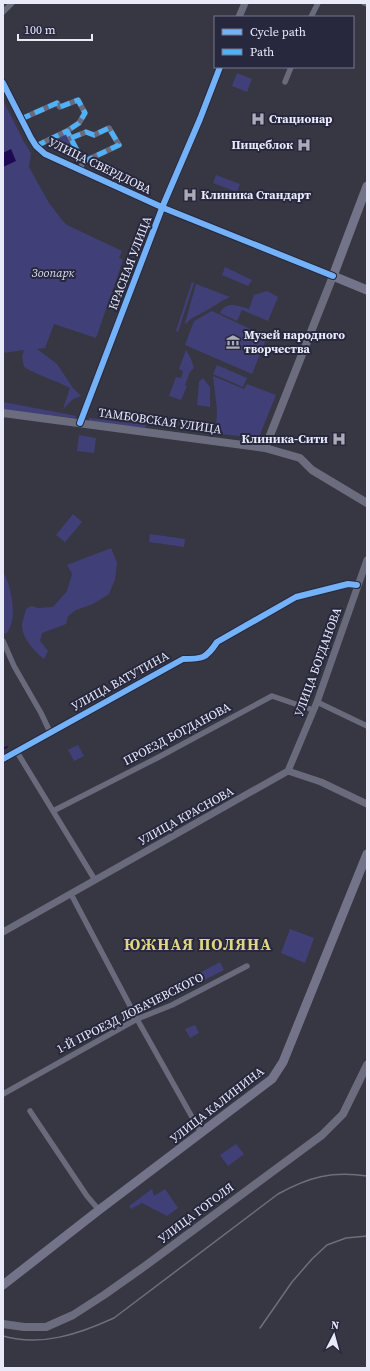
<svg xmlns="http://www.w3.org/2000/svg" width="370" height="1371" viewBox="0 0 370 1371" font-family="'Source Serif 4',serif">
<rect width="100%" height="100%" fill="#373743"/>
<!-- green -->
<path fill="#413f78" d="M237,73L252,79L247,92L232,86Z
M3,100L24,142L31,153L29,167L49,203L62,220L67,225L122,251L119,258L123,260L96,338L54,324L45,348L37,349L57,364L73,388L81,396L73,399L63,409L70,388C55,380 39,376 24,367L22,357L24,350L3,353Z
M67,133L81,162L49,147L47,142Z
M216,175L240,184L237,192L213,183Z
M225,267L252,280L248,286L222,275Z
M192,282L194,283L178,332L176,331Z
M196,284L230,297C220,301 212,308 202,313C195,317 191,317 186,324L185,323Z
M267,291L278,297L268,321L242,310L237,321L220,313C226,300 239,306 249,309L254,295Z
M212,311L267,337L252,374L185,345L194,321Z
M186,350L191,359L194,368L190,372L185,385L187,386L181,400L169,396L176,377L181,378L183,371L179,369Z
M217,365L247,378L243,387L213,374Z
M213,376L244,389L247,384L276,395L259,437L256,438L221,434L217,432L216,429L217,410Z
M203,378L210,387V407L197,405L199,382Z
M3,402L77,416L74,418L3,410Z
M89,418L146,425L145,428L89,421Z
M79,435L96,438L94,453L77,451Z
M73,514L82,522L65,542L56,535Z
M150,534L185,539L184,547L149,542Z
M111,548L117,563L115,579L109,594L93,604L76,610L68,616L66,624L42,633L40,641L48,651L44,659C35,652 21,637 22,624C23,619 25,614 26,609L31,606L38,608L53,607L67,591L72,574L67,565Z
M3,572C10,582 15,609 12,621C11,625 9,629 7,633L3,634Z
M78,745L84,756L74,761L68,750Z
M290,929L314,938L305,963L281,953Z
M220,962L224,970L189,988L185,981Z
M195,1025L199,1033L190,1038L185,1029Z
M236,1144L244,1154L228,1166L220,1155Z
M152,1189L154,1196L165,1189L178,1208L167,1216L142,1203L131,1209L129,1206Z"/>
<!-- water -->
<path fill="#1d0a53" d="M11,149L16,161L3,167V153Z"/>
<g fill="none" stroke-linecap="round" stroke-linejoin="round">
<!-- stream -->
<path stroke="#1d0a53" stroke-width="1.5" d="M3,749L7,747"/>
<!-- minor -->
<path stroke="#696a7b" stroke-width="5.5" d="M364,3L367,4
M3,12L12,3
M311,17L318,3
M285,82L291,67
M3,83L31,138L36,146L45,154L166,209L333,276
M21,119L57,103L60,107L78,100L85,113L79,123L67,131
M71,138L86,132L94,135L109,128L119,145L83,162L80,170
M36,146L67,131L83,162
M3,641L14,666L41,713L50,732
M317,702L367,726
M17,752L95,880
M3,759L183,659C202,659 206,659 217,642L296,597L348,584L357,585
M53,811L157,758L272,696L313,710
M71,894L137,1019L201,1133
M3,1094L137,1019L172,1005L247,966
M30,1111L87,1196L99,1210"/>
<!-- tertiary -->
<path stroke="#696a7b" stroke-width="7" d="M239,17L245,3
M80,423L164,203L200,119L220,67
M288,771L317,702L367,560
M288,771L321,782L367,804
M3,932L288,771"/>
<!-- secondary -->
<path stroke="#6c6c7f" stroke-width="8" d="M3,413L265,448L300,458L312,470L367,503
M265,448L333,276
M3,1324L24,1327H46L73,1315L104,1295L145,1266L322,1135L343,1114L367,1065"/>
<!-- primary -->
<path stroke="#73738a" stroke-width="9" d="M367,186L333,276L367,290
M3,1285L99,1210L272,1079L283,1062L367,854"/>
<!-- rail -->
<path stroke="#6e6e7c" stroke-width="1.5" d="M260,1328L292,1282L312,1259L327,1245L346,1238L367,1236
M3,1336C41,1347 79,1334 114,1318L278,1194C309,1177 331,1171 367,1176"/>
<!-- quiet -->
<path stroke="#4fb1f8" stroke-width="5" stroke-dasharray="10 5" stroke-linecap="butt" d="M21,119L57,103L60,107L78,100L85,113L79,123L67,131
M71,138L86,132L94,135L109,128L119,145L83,162L80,170
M36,146L67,131L83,162"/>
<defs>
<path id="cycleway" d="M3,83L31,138L36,146L45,154L166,209L333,276
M80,423L164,203L200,119L220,67
M3,759L183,659C202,659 206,659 217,642L296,597L348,584L357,585"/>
</defs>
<!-- cycleway casing -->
<use href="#cycleway" stroke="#27283e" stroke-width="8"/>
<!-- cycleway -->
<use href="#cycleway" stroke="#73b2f8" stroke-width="6"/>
</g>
<!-- icons -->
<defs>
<symbol id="hospital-bare" viewBox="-9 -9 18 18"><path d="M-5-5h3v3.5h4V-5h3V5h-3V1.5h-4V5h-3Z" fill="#ababb9" stroke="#27283e" stroke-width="2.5" paint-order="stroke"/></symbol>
<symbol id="museum-bare" viewBox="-9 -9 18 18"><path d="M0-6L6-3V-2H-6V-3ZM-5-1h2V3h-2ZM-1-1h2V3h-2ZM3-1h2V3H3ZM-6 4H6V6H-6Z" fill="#ababb9" stroke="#27283e" stroke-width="2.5" paint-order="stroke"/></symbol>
</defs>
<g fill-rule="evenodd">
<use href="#hospital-bare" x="248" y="109" width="20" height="20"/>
<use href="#hospital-bare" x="294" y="135" width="20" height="20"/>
<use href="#hospital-bare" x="180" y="185" width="20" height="20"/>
<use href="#museum-bare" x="223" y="332" width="20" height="20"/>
<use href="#hospital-bare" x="329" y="429" width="20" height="20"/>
</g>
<g text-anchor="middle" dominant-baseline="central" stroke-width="4" stroke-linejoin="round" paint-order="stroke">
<!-- poi labels -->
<g font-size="12" font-weight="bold" fill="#e9eaf9" stroke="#27283e" text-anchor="start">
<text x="269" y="119">Стационар</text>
<text x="293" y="145" text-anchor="end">Пищеблок</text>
<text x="201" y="195">Клиника Стандарт</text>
<text x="244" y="335">Музей народного<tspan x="244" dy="14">творчества</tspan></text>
<text x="328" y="439" text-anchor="end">Клиника-Сити</text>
</g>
<!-- street labels -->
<g font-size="12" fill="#e9eaf9" stroke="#27283e">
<text transform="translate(100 166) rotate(26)">УЛИЦА СВЕРДЛОВА</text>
<text transform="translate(130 263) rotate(-69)">КРАСНАЯ УЛИЦА</text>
<text transform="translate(160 421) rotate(8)">ТАМБОВСКАЯ УЛИЦА</text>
<text transform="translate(318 662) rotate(-70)">УЛИЦА БОГДАНОВА</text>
<text transform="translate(120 681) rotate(-29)">УЛИЦА ВАТУТИНА</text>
<text transform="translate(177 734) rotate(-28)">ПРОЕЗД БОГДАНОВА</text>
<text transform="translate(186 816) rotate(-29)">УЛИЦА КРАСНОВА</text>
<text transform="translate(130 1013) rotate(-27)">1-Й ПРОЕЗД ЛОБАЧЕВСКОГО</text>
<text transform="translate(217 1105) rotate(-38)">УЛИЦА КАЛИНИНА</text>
<text transform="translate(196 1213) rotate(-37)">УЛИЦА ГОГОЛЯ</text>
</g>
<!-- park labels -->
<g font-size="12" font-style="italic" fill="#dadcf3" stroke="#27283e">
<text x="53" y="273">Зоопарк</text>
</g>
<!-- district labels -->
<g font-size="16" font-weight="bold" letter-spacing="1" fill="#dfd586" stroke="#27283e">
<text x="198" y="944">ЮЖНАЯ ПОЛЯНА</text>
</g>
</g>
<!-- border -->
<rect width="370" height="1371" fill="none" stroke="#e9eaf9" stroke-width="8"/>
<!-- legend -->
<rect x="214" y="16" width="140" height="52" fill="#27283e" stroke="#757689"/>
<rect x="222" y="29" width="20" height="6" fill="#73b2f8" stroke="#757689"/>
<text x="250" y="36" font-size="12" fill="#e9eaf9">Cycle path</text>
<rect x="222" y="49" width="20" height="6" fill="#4fb1f8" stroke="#757689"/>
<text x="250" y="56" font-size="12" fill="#e9eaf9">Path</text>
<!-- north arrow -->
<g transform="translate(334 1335) rotate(6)" stroke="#27283e" stroke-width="3" paint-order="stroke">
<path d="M0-3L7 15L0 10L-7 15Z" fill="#e9eaf9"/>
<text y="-6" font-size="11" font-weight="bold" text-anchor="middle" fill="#e9eaf9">N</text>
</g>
<!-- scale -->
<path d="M18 34v6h74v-6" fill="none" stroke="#e9eaf9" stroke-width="2"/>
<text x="24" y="34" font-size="12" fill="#e9eaf9" stroke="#27283e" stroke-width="3" paint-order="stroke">100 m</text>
</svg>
